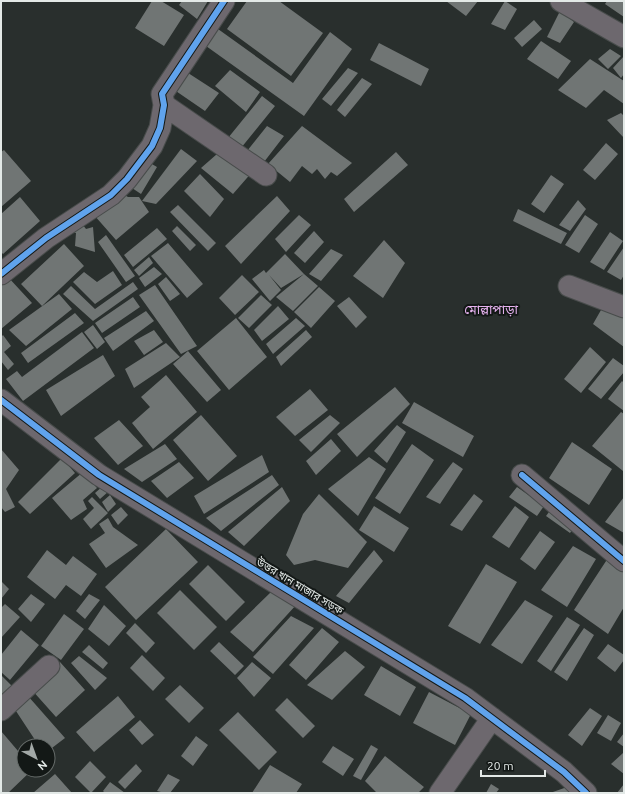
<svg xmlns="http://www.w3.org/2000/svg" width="625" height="794" viewBox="0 0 625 794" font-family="Ubuntu,'Noto Sans Bengali',sans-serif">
<rect width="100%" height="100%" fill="#292f2d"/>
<!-- building -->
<path fill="#707574" d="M152,1H161L184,15L164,46L135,28Z
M182,1H208L197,19L179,5Z
M247,1H279L323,33L291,76L227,29Z
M446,1H478L466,16Z
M505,1L517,9L505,30L491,24Z
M607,1H624V17L605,4Z
M560,11L574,22L560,43L547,37Z
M534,20L542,29L522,47L514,38Z
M218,29L293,83L330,32L352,49L304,116L206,46Z
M541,41L571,61L558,79L527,59Z
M379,43L429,69L421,86L370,60Z
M610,49L621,56L608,69L598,59Z
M624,56V74L621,78L613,68Z
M590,59L624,81V104L604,90L586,108L558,90Z
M348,68L358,73L331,106L322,99Z
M230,70L260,92L246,112L215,86Z
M185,71L219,93L205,111L170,87Z
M362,78L372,84L345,117L337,110Z
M262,96L275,106L241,148L228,138Z
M621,113L624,116V138L607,120Z
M267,126L284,136L264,162L247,151Z
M302,126L341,155L352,163L337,176L331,172L325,179L317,169L312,174L302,166L290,182L268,164Z
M606,143L618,154L595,180L583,170Z
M225,147L253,171L233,194L201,168Z
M181,149L197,161L156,204L142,201Z
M4,150L31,181L1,207V152Z
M396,152L408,165L354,212L344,199Z
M145,160L157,167L141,194L129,186Z
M200,174L224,199L210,217L184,191Z
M551,175L564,184L544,213L531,204Z
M121,193L128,197H139L149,212L116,240L94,215Z
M277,196L290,211L241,264L225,246Z
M20,197L40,221L3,254L1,252V214Z
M578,200L586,209L570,231L559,225Z
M178,205L216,243L208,251L170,212Z
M518,209L567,233L561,244L513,221Z
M299,215L311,225L286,252L275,239Z
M585,215L598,224L579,253L565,245Z
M83,225L86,229L93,227L95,252L75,246L76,233L61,229Z
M177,226L196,245L190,251L172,231Z
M157,228L167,239L133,267L124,255Z
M314,231L324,242L305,263L294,253Z
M610,232L623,241L604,270L590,262Z
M106,235L135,276L126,282L98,242Z
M384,240L405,263L383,298L353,276Z
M168,243L203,284L187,298L151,256Z
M64,244L84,266L42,306L21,284Z
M624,247V275L621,280L607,272Z
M331,249L343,255L321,281L309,274Z
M285,254L304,274L281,288L269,275L281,290L270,301L252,279L264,270L266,273Z
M149,257L153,263L139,276L134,270Z
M154,267L162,274L145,287L139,278Z
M113,271L122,285L95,304L73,282L84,272L97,282Z
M304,274L318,286L293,311L276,297Z
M242,275L259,292L235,315L219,298Z
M8,277L32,303L1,329V284Z
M166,277L180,294L170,301L158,284Z
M133,282L138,289L93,321L63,294L71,286L95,309Z
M155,285L197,346L181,354L139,295Z
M319,287L335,301L311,328L294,312Z
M59,294L72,309L26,346L9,330Z
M261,295L272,305L249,328L238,318Z
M133,297L140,307L102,333L95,323Z
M349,297L367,317L356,328L337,306Z
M605,303L624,315V347L593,324Z
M278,306L289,319L262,341L254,330Z
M146,311L154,321L113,351L104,338Z
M75,313L84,323L28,363L21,353Z
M236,318L267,357L229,390L197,351Z
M296,318L305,326L273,354L266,344Z
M93,325L105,342L97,349L84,332Z
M154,330L163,342L144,355L134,341Z
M306,330L312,337L281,366L276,357Z
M82,332L94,348L23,401L6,379L17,371L22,377Z
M3,335L11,346L4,352L14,364L8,370L1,361V337Z
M166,343L180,357L134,388L125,369Z
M590,347L606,362L581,393L564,379Z
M188,351L221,390L207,402L173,364Z
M103,355L115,376L61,416L46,390Z
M613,358L624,366V372L601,399L588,389Z
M166,375L197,412L153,449L132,423L150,407L141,397Z
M622,381L624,383V411L608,399Z
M395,387L410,404L357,457L337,434Z
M310,389L328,410L295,436L276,417Z
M414,402L474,436L463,457L402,423Z
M621,412L624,414V470L623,471L592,446Z
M201,415L237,456L208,481L173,440Z
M330,415L340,423L311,452L299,440Z
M119,420L143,446L118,465L94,438Z
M397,425L406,432L387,463L374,451Z
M331,439L341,451L316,475L306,461Z
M572,442L612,469L589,505L549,478Z
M165,444L177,459L142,482L124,469Z
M412,444L434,460L400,514L375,498Z
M1,449L19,470L6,489L15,507L5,512L1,507Z
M262,455L269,472L204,514L194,496Z
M369,457L386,469L358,516L328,489Z
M62,458L75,473L30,514L18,502Z
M179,462L194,478L167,498L151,481Z
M453,462L463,469L440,504L426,497Z
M83,472L97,488L83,500L87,509L71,520L52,498Z
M272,475L279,485L221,531L206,518Z
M103,486L109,491L100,499L95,493Z
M282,487L290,501L244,546L228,532Z
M517,487L544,506L537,516L509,497Z
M319,494L367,542L348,568L315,560L294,565L286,555L303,514Z
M474,494L483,501L462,531L450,525Z
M110,495L116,504L108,512L102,502Z
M92,497L108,513L91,529L83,519L94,508L88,501Z
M624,497V533L605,522Z
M374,506L409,528L394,552L359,530Z
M515,506L529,517L509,548L492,537Z
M121,507L128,515L118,525L111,515Z
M552,508L576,525L570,533L546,516Z
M108,518L113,527L138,545L106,568L89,544L105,533L99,524Z
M166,529L198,562L136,620L105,587Z
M540,531L555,542L535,570L520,559Z
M573,546L596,559L567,607L541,590Z
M47,550L66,565L73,556L97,574L81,596L66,585L55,599L27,577Z
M374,550L383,561L349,603L336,596Z
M608,558L624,569V607L608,634L574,610Z
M486,564L517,582L480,644L448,626Z
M208,565L245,602L226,621L189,584Z
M1,581L9,589L1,599Z
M180,590L217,627L194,650L157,613Z
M271,592L297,604L253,652L230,632Z
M31,594L45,604L31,622L18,609Z
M89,594L100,600L85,619L76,611Z
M525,600L553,616L522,664L491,645Z
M5,604L20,617L1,638V608Z
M104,605L126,626L109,646L88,629Z
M64,614L84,629L61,660L41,646Z
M291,616L314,628L273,674L253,657Z
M567,617L580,625L551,671L537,661Z
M135,623L155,643L146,653L126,633Z
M322,628L339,642L306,680L289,665Z
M584,628L594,635L567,681L554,672Z
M21,630L39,645L10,680L1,672V655Z
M219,642L244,666L235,675L210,651Z
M608,644L624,655V660L615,672L597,658Z
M89,645L108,663L103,669L82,652Z
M345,651L365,667L332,700L307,685Z
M142,655L165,678L153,691L130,668Z
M79,656L107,678L95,690L71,663Z
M60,662L85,690L56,717L31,689Z
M252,662L271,678L254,697L237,678Z
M381,666L416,687L400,716L364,695Z
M1,675L14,688L1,701Z
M180,685L204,708L189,723L165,699Z
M429,692L471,714L455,745L413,723Z
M28,696L65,738L48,751V746H39L14,708Z
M118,696L135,717L94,752L76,732Z
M287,698L315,726L303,738L275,710Z
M590,708L602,716L582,746L568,735Z
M238,712L277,752L259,770L219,730Z
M608,715L621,723L611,741L597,733Z
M140,720L154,735L142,745L129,730Z
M1,731L24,758V770H32L8,793H1Z
M624,733V747L617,742Z
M196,736L208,745L193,766L181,756Z
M371,745L378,749L361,780L353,776Z
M333,746L354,759L343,776L322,762Z
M623,753L624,754V774L611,764Z
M385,756L424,787L418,793H377L365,781Z
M90,761L106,777L91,793L75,777Z
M136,764L142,771L125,789L118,782Z
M270,765L302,784L296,793H252Z
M55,774L72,793H33Z
M168,774L180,780L170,793H165L157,791Z
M110,782L125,793H105L103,791Z
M491,784L499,789L496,793H486Z
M624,784V793H617Z
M570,786L576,793H550Z"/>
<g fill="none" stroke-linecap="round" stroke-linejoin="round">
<defs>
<path id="minor" d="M561,1L624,37
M164,105L266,175
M1,274L46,238L111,195L127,179L152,146L160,128L164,105L162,94L224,1
M569,286L624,307
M1,400L99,475L465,698L564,772L586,793
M522,475L624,561
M1,710L49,666
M440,793L492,718"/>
</defs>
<!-- minor casing -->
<use href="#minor" stroke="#484c4b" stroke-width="23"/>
<!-- minor -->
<use href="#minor" stroke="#6d686e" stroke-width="21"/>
<defs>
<path id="cycleway" d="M1,274L46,238L111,195L127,179L152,146L160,128L164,105L162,94L224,1
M1,400L99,475L465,698L564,772L586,793
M522,475L624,561"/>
</defs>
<!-- cycleway casing -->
<use href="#cycleway" stroke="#131816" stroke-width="8"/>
<!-- cycleway -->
<use href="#cycleway" stroke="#60a3ed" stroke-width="6"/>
</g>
<g text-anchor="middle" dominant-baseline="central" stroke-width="4" stroke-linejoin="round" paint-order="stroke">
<!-- street labels -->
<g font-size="11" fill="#e3e9e7" stroke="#131816">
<text transform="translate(300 586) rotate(31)">উত্তর খান মাজার সড়ক</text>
</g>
<!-- quarter labels -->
<g font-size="13" fill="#e6b2ef" stroke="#131816">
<text x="491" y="309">মোল্লাপাড়া</text>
</g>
</g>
<!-- border -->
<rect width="625" height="794" fill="none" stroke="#e3e9e7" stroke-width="4"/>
<!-- north arrow -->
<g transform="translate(36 758) rotate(139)"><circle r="19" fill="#131816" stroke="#666c6a"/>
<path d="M0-3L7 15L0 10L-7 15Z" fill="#a2a8a6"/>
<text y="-6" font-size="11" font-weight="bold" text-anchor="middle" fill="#e3e9e7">N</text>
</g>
<!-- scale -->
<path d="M481 770v6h64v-6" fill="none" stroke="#e3e9e7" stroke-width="2"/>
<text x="487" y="770" font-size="12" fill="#e3e9e7" stroke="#131816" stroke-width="3" paint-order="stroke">20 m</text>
</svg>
